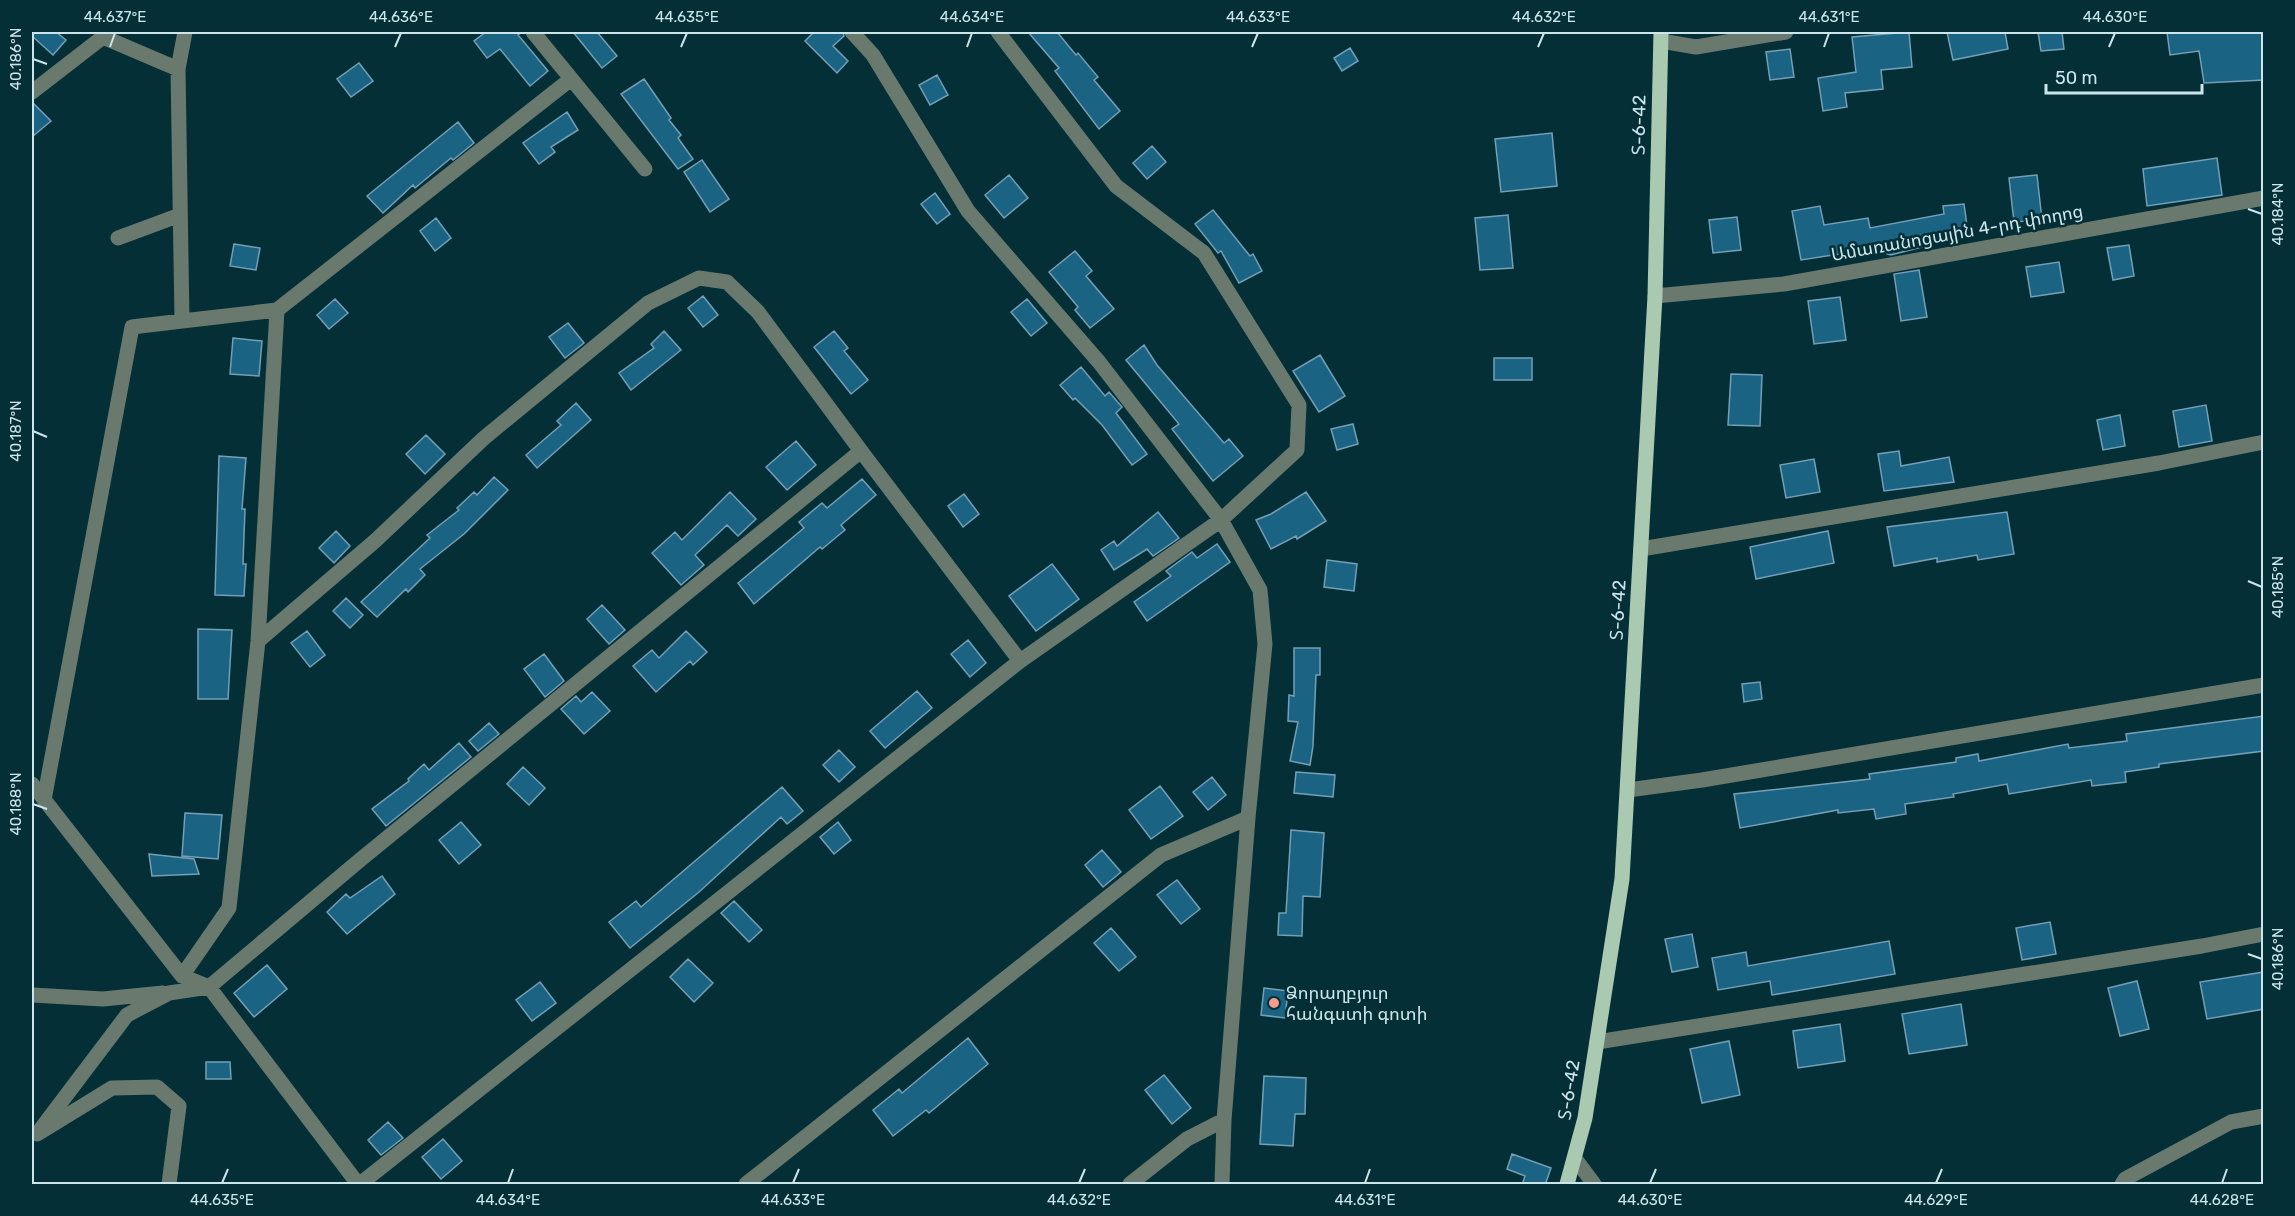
<svg xmlns="http://www.w3.org/2000/svg" width="2295" height="1216" viewBox="0 0 2295 1216" font-family="Rubik,'Noto Sans Armenian',sans-serif">
<rect width="100%" height="100%" fill="#042f36"/>
<!-- building -->
<path fill="#1a6382" stroke="#749fb6" stroke-width="1.5" d="M32,32H56L66,40L53,55L32,36Z
M486,32H522L518,35L548,71L530,86L500,49L487,58L474,41Z
M573,32H597L617,56L602,68Z
M814,32H843L844,36L833,46L848,61L837,73L805,41Z
M1028,32H1057L1076,55L1078,53L1098,77L1094,80L1120,111L1099,129L1055,71L1059,68Z
M1909,32L1912,67L1881,70L1883,89L1845,93L1847,107L1823,111L1818,78L1856,72L1852,37Z
M1947,32H2005L2008,49L1953,60Z
M2038,32H2062L2064,49L2041,51Z
M2167,32H2264V80L2204,83L2199,51L2170,55Z
M1350,48L1358,61L1342,71L1334,58Z
M1790,49L1794,77L1770,80L1766,52Z
M359,63L373,81L351,97L337,79Z
M937,75L948,95L930,105L919,85Z
M644,79L671,118L669,120L681,135L678,138L693,159L678,169L621,94Z
M32,102L51,121L32,137Z
M567,112L578,130L551,147L555,152L539,164L523,143Z
M458,122L474,143L453,160L451,158L415,188L413,185L383,213L367,196Z
M1552,133L1557,186L1501,192L1495,139Z
M1152,146L1166,162L1147,179L1133,163Z
M2217,158L2222,195L2147,206L2143,169Z
M702,160L729,199L710,212L684,172Z
M1009,175L1028,198L1004,218L985,195Z
M2037,175L2042,220L2014,222L2009,178Z
M935,193L950,214L937,224L921,204Z
M1964,204L1968,233L1924,239L1926,246L1891,255L1887,254L1885,247L1801,260L1792,211L1820,206L1824,225L1868,218L1870,228L1944,214L1943,206Z
M1213,210L1250,256L1253,254L1262,271L1239,283L1221,251L1218,253L1195,224Z
M1508,215L1513,268L1480,270L1475,218Z
M1737,217L1741,250L1713,253L1709,220Z
M436,218L451,238L435,251L420,231Z
M234,244L260,248L256,270L230,266Z
M2129,245L2134,276L2113,280L2107,248Z
M1075,251L1092,271L1086,276L1114,309L1090,328L1075,310L1078,307L1049,272Z
M2059,262L2064,292L2031,297L2026,267Z
M1919,270L1927,317L1901,321L1894,274Z
M703,296L718,315L703,327L688,308Z
M1840,297L1846,340L1814,344L1808,301Z
M335,299L348,313L329,329L317,315Z
M1027,299L1047,323L1031,336L1011,312Z
M568,323L584,343L565,358L549,337Z
M664,331L681,350L631,390L619,373L654,348L651,344Z
M834,331L848,348L844,351L868,380L851,394L814,347Z
M233,338L262,341L259,376L230,374Z
M1144,345L1157,365L1224,443L1229,439L1243,456L1213,481L1172,429L1179,424L1126,360Z
M1320,355L1345,396L1319,412L1293,371Z
M1494,358H1532V380H1494Z
M1081,367L1105,396L1109,392L1122,407L1116,413L1147,454L1132,465L1102,425L1075,398L1073,400L1060,385Z
M1731,374L1762,375L1760,426L1728,425Z
M576,403L591,420L537,468L526,455L561,425L557,421Z
M2206,405L2212,441L2179,447L2173,411Z
M2120,415L2125,446L2103,450L2097,420Z
M1353,424L1358,444L1337,450L1331,429Z
M426,435L445,454L425,474L406,454Z
M796,441L816,465L787,490L766,467Z
M1899,451L1901,466L1949,457L1954,482L1884,491L1878,454Z
M219,456L246,458L242,509H245L243,564H246L244,596L215,595Z
M1814,459L1820,492L1786,498L1780,465Z
M494,477L508,490L464,534L420,569L425,575L408,592L406,589L377,617L361,602L430,538L427,535L459,510L457,508L474,492L477,495Z
M862,479L876,495L841,525L845,530L822,549L820,547L754,604L738,583L804,528L799,522L822,503L827,508Z
M730,492L756,519L738,536L727,525L695,555L704,565L681,585L652,553L675,532L682,540Z
M1306,492L1326,521L1297,539L1296,536L1271,549L1256,520L1271,514Z
M964,494L979,514L963,527L948,506Z
M1158,512L1179,538L1153,556L1147,549L1114,570L1101,550L1114,541L1117,546Z
M2007,512L2014,554L1978,560L1977,555L1937,562V558L1894,566L1887,527Z
M336,531L350,546L334,563L319,548Z
M1828,531L1834,563L1756,579L1750,547Z
M1217,544L1230,562L1147,621L1134,602L1171,576L1166,571L1192,552L1197,558Z
M1327,560L1357,564L1354,591L1324,587Z
M1052,564L1079,599L1036,631L1009,596Z
M346,598L363,615L350,628L333,611Z
M602,605L625,630L609,644L587,619Z
M198,629L232,630L228,699H198Z
M307,631L325,655L310,667L291,643Z
M686,631L707,652L693,665L690,661L656,692L633,666L652,650L659,658Z
M968,640L986,663L970,677L951,654Z
M1294,648H1320V675H1316L1313,746L1310,765L1290,761L1298,722L1288,721L1289,695L1294,696Z
M544,654L564,681L545,697L524,669Z
M1760,682L1762,699L1744,702L1742,684Z
M917,691L932,708L885,748L870,731Z
M592,692L610,711L584,734L561,709L576,696L581,702Z
M2264,716V751L2159,764V767L2125,772L2126,782L2092,786L2091,780L2009,794L2007,784L1953,794L1954,797L1905,804L1906,814L1876,819L1874,809L1838,813V810L1740,828L1734,794L1870,779L1869,774L1956,762V758L1978,754L1979,761L2068,744L2069,748L2127,741L2126,734Z
M489,723L499,734L478,751L469,741Z
M459,743L471,757L386,826L372,809L409,781L408,779L424,764L429,770Z
M839,750L855,767L839,782L823,765Z
M523,767L545,788L529,805L507,784Z
M1296,772L1335,775L1333,797L1294,793Z
M1212,777L1226,795L1208,810L1193,792Z
M1160,786L1183,816L1151,839L1129,810Z
M782,787L803,811L787,824L781,817L699,892L630,948L609,922L636,901L641,907Z
M185,813L222,815L218,859L182,856Z
M461,822L481,845L459,864L439,840Z
M838,822L851,840L834,854L820,837Z
M1291,830L1324,833L1320,897L1303,896L1302,936L1278,935L1279,913H1286Z
M1102,850L1121,872L1103,887L1085,865Z
M149,854L194,859L199,874L152,876Z
M382,876L395,894L347,934L327,912L346,894L350,898Z
M1177,880L1200,909L1181,924L1157,895Z
M734,901L762,930L749,942L721,913Z
M2050,922L2056,954L2022,960L2016,928Z
M1111,928L1136,957L1119,971L1094,943Z
M1692,934L1698,967L1672,972L1665,939Z
M1889,941L1895,974L1772,995L1770,981L1718,990L1712,958L1746,952L1748,966Z
M688,959L713,983L694,1002L670,977Z
M267,965L287,989L254,1017L234,993Z
M2264,972V1009L2207,1019L2200,982Z
M2137,981L2149,1029L2120,1036L2108,988Z
M540,982L556,1003L532,1021L516,1000Z
M1264,988L1288,991L1285,1018L1261,1015Z
M1961,1004L1967,1045L1909,1054L1902,1014Z
M1840,1024L1845,1061L1798,1068L1793,1031Z
M968,1038L988,1064L929,1113L926,1110L893,1136L873,1110L899,1089L902,1093Z
M1729,1041L1740,1095L1702,1103L1690,1049Z
M206,1062H230L231,1079H206Z
M1164,1075L1191,1108L1172,1124L1145,1090Z
M1264,1076L1306,1078L1305,1114H1295L1293,1146L1260,1144Z
M388,1122L403,1138L381,1155L368,1140Z
M443,1139L462,1161L441,1179L422,1157Z
M1512,1154L1551,1168L1545,1185H1522L1525,1176L1507,1169Z"/>
<g fill="none" stroke-linecap="round" stroke-linejoin="round">
<!-- minor -->
<path stroke="#6a796d" stroke-width="15" d="M185,32L178,69L182,321L277,310L571,79
M533,32L645,169
M852,32L873,55L968,211L1099,362L1221,520L1260,590L1265,644L1248,818L1224,1120L1222,1184
M1661,41L1696,47L1786,32
M32,92L103,37L178,69
M118,238L180,215
M1655,296L1784,284L2264,198
M1641,549L2159,463L2264,442
M258,641L375,541L484,438L648,303L699,278L727,282L758,312L861,451
M32,784L182,976L209,987L358,1184
M1628,790L1702,780L2264,685
M44,800L132,327L182,321
M182,976L229,908L258,641L277,310
M32,995L103,999L163,993
M1597,1042L2202,946L2264,934
M1576,1160L1594,1184
M169,1184L179,1106L157,1087L112,1088L37,1134L127,1015L169,993L209,987L360,860L861,451L1020,661
M360,1184L1020,661L1221,520L1297,450L1299,405L1204,253L1116,186L998,32
M746,1184L1161,855L1248,818
M1130,1184L1187,1139L1224,1120
M2122,1184L2125,1179L2231,1122L2264,1116"/>
<!-- major -->
<path stroke="#a9c9b0" stroke-width="15" d="M1567,1184L1585,1118L1622,879L1655,296L1661,32"/>
</g>
<!-- ticks -->
<path fill="none" stroke="#cbe5eb" stroke-width="2" d="M110,47L115,33M395,47L401,33M681,47L687,33M967,47L972,33M1252,47L1258,33M1538,47L1544,33M1824,47L1829,33M2109,47L2115,33M33,59L47,64M2248,209L2262,214M33,431L47,437M2248,581L2262,587M33,804L47,809M2248,954L2262,959M222,1183L228,1169M508,1183L513,1169M793,1183L799,1169M1079,1183L1085,1169M1365,1183L1370,1169M1650,1183L1656,1169M1936,1183L1942,1169M2222,1183L2227,1169"/>
<!-- markers -->
<circle fill="#f49d8c" stroke="#042f36" stroke-width="2" cx="1274" cy="1003" r="6"/>
<g text-anchor="middle" dominant-baseline="central" stroke-width="5" stroke-linejoin="round" paint-order="stroke">
<!-- street labels -->
<g font-size="18" fill="#cbe5eb" stroke="#042f36">
<text transform="translate(1639 125) rotate(-89)">Տ-6-42</text>
<text transform="translate(1957 233) rotate(-10)">Ամառանոցային 4-րդ փողոց</text>
<text transform="translate(1618 610) rotate(-87)">Տ-6-42</text>
<text transform="translate(1569 1090) rotate(-81)">Տ-6-42</text>
</g>
<!-- poi labels -->
<g font-size="18" fill="#cbe5eb" stroke="#042f36" text-anchor="start">
<text x="1286" y="993">Ձորաղբյուր<tspan x="1286" dy="21">հանգստի գոտի</tspan></text>
</g>
</g>
<!-- border -->
<rect width="2295" height="1216" fill="none" stroke="#042f36" stroke-width="66"/>
<!-- scale -->
<path d="M2046 84v9h156v-9" fill="none" stroke="#cbe5eb" stroke-width="3"/>
<text x="2055" y="84" font-size="18" fill="#cbe5eb" stroke="#042f36" stroke-width="4.5" paint-order="stroke">50 m</text>
<rect x="33" y="33" width="2229" height="1150" fill="none" stroke="#cbe5eb" stroke-width="2"/>
<g font-size="15" text-anchor="middle" fill="#cbe5eb">
<text x="115" y="22">44.637°E</text>
<text x="401" y="22">44.636°E</text>
<text x="687" y="22">44.635°E</text>
<text x="972" y="22">44.634°E</text>
<text x="1258" y="22">44.633°E</text>
<text x="1544" y="22">44.632°E</text>
<text x="1829" y="22">44.631°E</text>
<text x="2115" y="22">44.630°E</text>
<text transform="translate(16 59) rotate(-90)" y="5">40.186°N</text>
<text transform="translate(2278 214) rotate(-90)" y="5">40.184°N</text>
<text transform="translate(16 431) rotate(-90)" y="5">40.187°N</text>
<text transform="translate(2278 587) rotate(-90)" y="5">40.185°N</text>
<text transform="translate(16 804) rotate(-90)" y="5">40.188°N</text>
<text transform="translate(2278 959) rotate(-90)" y="5">40.186°N</text>
<text x="222" y="1205">44.635°E</text>
<text x="508" y="1205">44.634°E</text>
<text x="793" y="1205">44.633°E</text>
<text x="1079" y="1205">44.632°E</text>
<text x="1365" y="1205">44.631°E</text>
<text x="1650" y="1205">44.630°E</text>
<text x="1936" y="1205">44.629°E</text>
<text x="2222" y="1205">44.628°E</text>
</g>
</svg>
